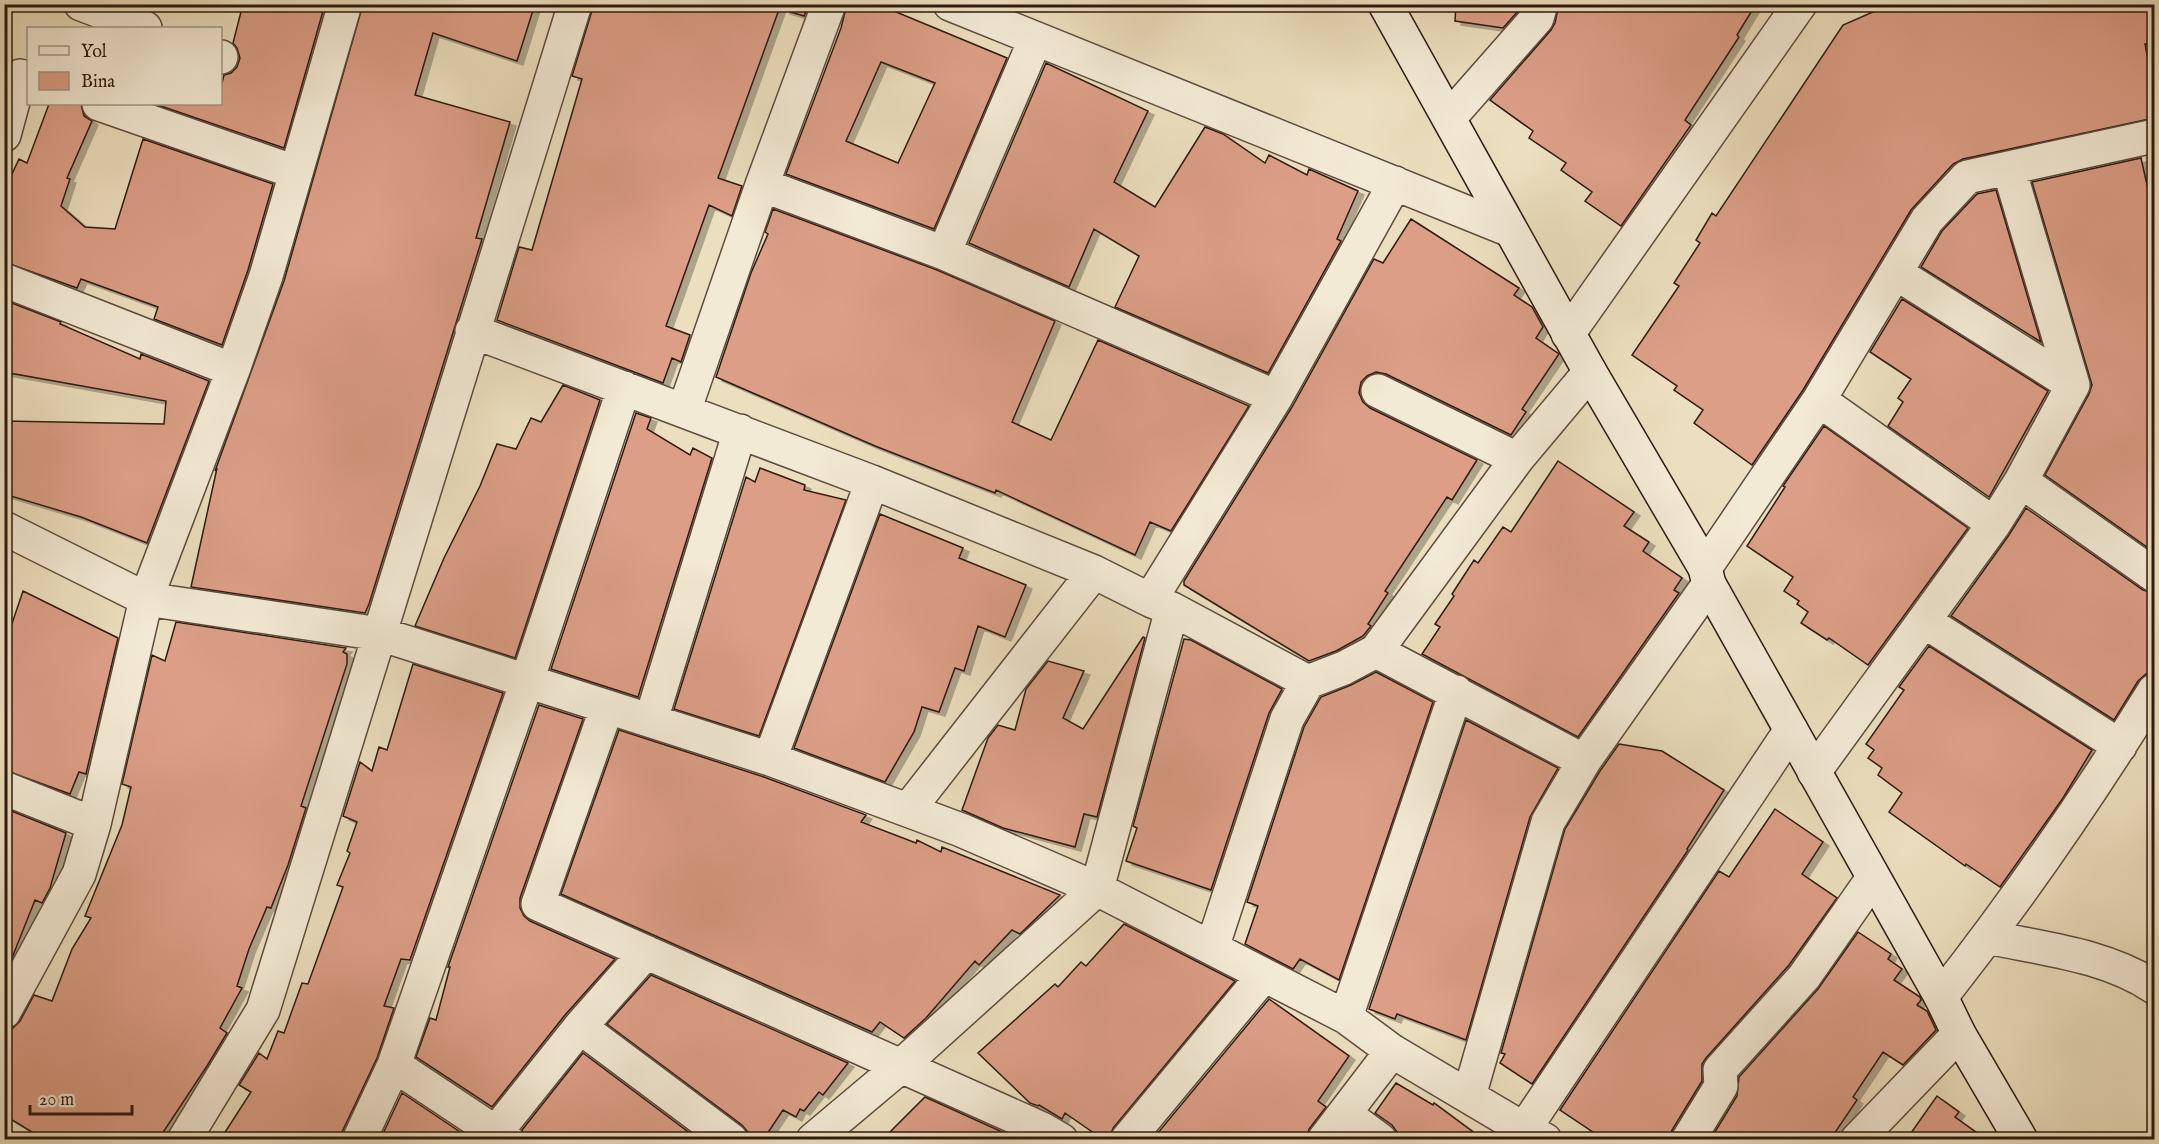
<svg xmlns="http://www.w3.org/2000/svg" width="2159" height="1144" viewBox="0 0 2159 1144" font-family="'IM FELL English',serif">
<defs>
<filter id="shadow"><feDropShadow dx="6" dy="4" stdDeviation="0" flood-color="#0004"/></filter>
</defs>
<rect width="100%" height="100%" fill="#ecdfbf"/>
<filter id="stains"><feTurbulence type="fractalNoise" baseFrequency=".00333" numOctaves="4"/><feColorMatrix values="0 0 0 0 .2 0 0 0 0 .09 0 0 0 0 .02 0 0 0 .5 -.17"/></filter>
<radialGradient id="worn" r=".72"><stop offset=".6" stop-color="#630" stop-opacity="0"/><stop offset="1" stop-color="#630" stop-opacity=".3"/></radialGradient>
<!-- building -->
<path fill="#dc9e87" stroke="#2d1a10" stroke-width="1.5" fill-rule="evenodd" filter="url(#shadow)" d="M243,4H325L284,148L155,104H220V91L224,75L231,73L237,67L240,58L237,48L233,43Z
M363,4H535L517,61L433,33L415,95L510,122L476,238L482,239L369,604L365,613L191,587L217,468L215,471L284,281Z
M594,4H781L718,178L742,186L732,216L709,205L666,326L690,335L681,362L672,358L663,383L497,320L519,247L532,250L582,79L572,76Z
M785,4H809L804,16L784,10Z
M847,4H877L1007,58L934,229L786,174L841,28ZM881,62L935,83L898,163L846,141Z
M1456,4H1521L1520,9L1503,28L1455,21Z
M1559,4H1756L1737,35L1739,37L1685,120L1691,125L1621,226L1585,201L1592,192L1561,170L1566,163L1529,138L1533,131L1490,100L1551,30L1555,23Z
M1891,4H2154V43L2145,44L2154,92V118L1963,159L1953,164L1911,210L1803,390L1752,465L1694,423L1703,410L1674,390L1677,386L1632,355L1679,286L1674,283L1700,243L1696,240L1712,213L1716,216L1843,25Z
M1046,63L1148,111L1114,182L1155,207L1205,127L1223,134L1265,163L1269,155L1307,175L1309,169L1358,191L1337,239L1341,241L1268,373L1115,307L1139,256L1094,229L1069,287L969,243Z
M49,104H81L84,116L92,121L67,178L70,179L61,206L85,227L115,229L143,139L273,184L248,270L222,345L154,319L158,307L81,279L77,288L4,262V191L19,159L27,163Z
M2141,158L2154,216V552L2045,475L2089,394L2092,385L2032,182Z
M1996,190L2041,342L1921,267L1942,231L1977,194Z
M773,209L937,270L1055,321L1012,422L1051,440L1098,340L1249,406L1171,531L1150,522L1135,555L996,490L995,493L875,446L716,377L751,273L768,234L765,232Z
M1411,219L1519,288L1514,295L1532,307L1543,327L1536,338L1559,354L1522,409L1526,412L1511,435L1386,374L1376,372L1367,376L1361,382L1359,393L1363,402L1370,408L1477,460L1452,500L1447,497L1385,591L1388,593L1368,624L1371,626L1363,636L1336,651L1309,661L1184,585V581L1292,407L1374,259L1383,263Z
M1902,299L2048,391L1989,497L1888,426L1903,402L1898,398L1911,379L1870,352Z
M4,300L61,322L60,324L140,359L141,354L209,381L147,543L81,517L4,494V421L164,424L166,401L4,372Z
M563,385L600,400L515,658L415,626L444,558L480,486L497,444L516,449L531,418L541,422Z
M636,413L651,418L647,429L690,455L693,448L712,458L638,697L551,669Z
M1824,426L1968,528L1868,665L1829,638L1827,640L1801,623L1808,612L1797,604L1799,601L1784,591L1793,577L1747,546L1785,487L1783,486Z
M1558,461L1634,512L1624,526L1649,542L1643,551L1682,578L1674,590L1679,593L1578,737L1422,654L1440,627L1435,624L1454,596L1452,594L1474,560L1478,563L1503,527L1511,532Z
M760,468L805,485L804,490L846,500L759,736L674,709L746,477L755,482Z
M2026,508L2143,590L2154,593V672L2146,674L2138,681L2114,720L1951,616L2009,535Z
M880,514L963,548L959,558L1026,585L1005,637L978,626L964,671L955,668L939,712L922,707L914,732L885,782L794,748Z
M23,591L118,638L86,774L79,772L70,794L4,770V647Z
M176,622L346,648L343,652L347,654V664L301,806L306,808L288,865L271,908L267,907L249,949L237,986L242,988L220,1028L227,1033L207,1066L158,1140H45L4,1115V1031L13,1028L20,1021L34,995L52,1001L72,949L91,918L85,916L122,825L131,787L122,784L152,655L165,661Z
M1143,637L1145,638L1097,817L1084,814L1075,847L1003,828L962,810L988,738L998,725L1015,730L1026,689L1048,661L1084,671L1063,718L1083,729Z
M1184,639L1191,640L1282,689L1269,713L1211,890L1126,861L1137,828L1133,826Z
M1929,646L2092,750L2063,798L2000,887L1966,864L1965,866L1889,812L1902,793L1878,775L1882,768L1868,758L1874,750L1866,744L1904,690L1899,687Z
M413,664L503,693L410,960L401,959L384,1006L394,1008L377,1058L342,1132L341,1140H220L251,1092L239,1085L259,1053L267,1059L278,1031L284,1033L302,983L308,984L343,887L337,885L350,853L347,851L357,822L343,816L360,762L372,771L379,747L387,750Z
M1376,672L1433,702L1339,980L1300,959L1293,969L1245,944L1258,906L1247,902L1304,727L1321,697L1351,685Z
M539,705L583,719L520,898V908L524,916L530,921L615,959L565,1015L492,1107L416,1057L430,1018L436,1020L450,967H448Z
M1466,720L1558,768L1530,817L1466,1040L1397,1014L1395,1019L1369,1009Z
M619,730L764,777L866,815L861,822L916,843L917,840L941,852L942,847L1060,895L1020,934L1012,930L979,965L975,961L926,1018L904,1038L880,1022L872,1032L561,894Z
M1619,744L1662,751L1724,790L1687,849L1688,850L1532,1084L1500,1063L1505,1054L1501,1053L1565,829L1600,771Z
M4,808L66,833L50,888L42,903L35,900L12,958L4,972Z
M1775,809L1823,842L1802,874L1837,898L1789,965L1706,1058L1702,1064V1081L1672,1130L1669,1140H1605L1560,1110L1719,871L1729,877Z
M1124,924L1235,981L1113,1128L1109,1140H1104L1065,1113L1062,1119L1039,1105L1038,1106L1030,1103L978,1053L1055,984L1058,987L1081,962L1086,966Z
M1858,932L1891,954L1888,959L1902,969L1894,980L1920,997L1921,1000L1917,1005L1927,1011L1936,1030L1903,1065L1883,1052L1853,1097L1857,1100L1830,1140H1710L1737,1096L1739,1077L1818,989Z
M651,975L848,1063L823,1095L819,1092L804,1111L800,1109L796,1117L783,1110L763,1140H749L748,1132L742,1125L607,1024Z
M1269,999L1349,1056L1318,1101L1326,1107L1309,1129L1306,1140H1152Z
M583,1053L699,1140H525L522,1130Z
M1396,1083L1433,1105L1434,1103L1484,1140H1398L1397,1132L1392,1125L1375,1113Z
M402,1093L472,1140H380Z
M1937,1096L1959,1112L1955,1117L1987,1140H1906Z
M925,1097L1020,1140H882Z"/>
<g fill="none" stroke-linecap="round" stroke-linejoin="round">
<defs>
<path id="street" d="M81,4L145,28
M950,4L1510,230
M220,57H221
M99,104L295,172
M1449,118L1537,18L1541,4
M4,135L20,76
M762,185L944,253L1276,397
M944,253L1035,40
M1896,273L2073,385
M4,280L233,370
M472,331L872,482L1094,572L1150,600L1276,397L1395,183
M1568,334L1800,4
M1378,391L1517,459
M1819,400L1994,524
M684,411L762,185L829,4
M2021,481L2154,575
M4,528L146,599L380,634L770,759L961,830L1097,889L1346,1017L1392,1051L1510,1121L1545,1140
M1705,568L1819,400L1927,220L1967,177L2154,136
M1152,601L1172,609L1308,682L1344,668L1376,651L1517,459L1590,372
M1924,621L2120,746
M1376,651L1584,761
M607,707L538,904L1042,1129L1061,1140
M651,720L740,431
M770,759L872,482
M1814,772L1994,524L2021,481L2073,385L2009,169
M4,788L94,824
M908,810L1094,572
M1988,937C2044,949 2106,955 2154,987
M1212,948L1287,719L1308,682
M1941,997C2018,899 2089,796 2154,691
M4,1012L79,874L94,824L146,599L233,370L266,276L345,4
M1346,1017L1456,692
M580,1027L731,1140
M394,1065L507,1140
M1469,1096L1548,822L1584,761L1709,584
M1345,1114L1380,1140
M1525,1128L1791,730
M496,1132L580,1027L646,952
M184,1140L263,1010L575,4
M359,1140L394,1065L527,681L624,388
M813,1140L901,1066L1097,889L1172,609
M1127,1140L1264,975
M1324,1140L1392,1051
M1688,1140L1721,1086L1720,1070L1804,977L1873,878
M1857,1140L1959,1034"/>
<path id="secondary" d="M1385,4L1590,372L1705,568L1709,584L1941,997L1959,1034L2021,1140"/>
</defs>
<!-- street casing -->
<use href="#street" stroke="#5d4b3c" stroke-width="36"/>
<!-- secondary casing -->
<use href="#secondary" stroke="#2d1a10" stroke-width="36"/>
<!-- street -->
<use href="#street" stroke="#f3ead5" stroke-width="33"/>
<!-- secondary -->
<use href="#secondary" stroke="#f3ead5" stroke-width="33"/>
</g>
<!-- margin -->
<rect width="2159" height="1144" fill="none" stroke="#ecdfbf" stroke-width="24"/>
<rect x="6" y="6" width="2147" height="1132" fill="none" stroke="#2d1a10" stroke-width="3"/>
<rect x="12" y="12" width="2135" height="1120" fill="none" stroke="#2d1a10" stroke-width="1.5"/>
<!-- legend -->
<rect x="27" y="27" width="195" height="78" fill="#f3ead5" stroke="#a49786" stroke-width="1.5"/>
<rect x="39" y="46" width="30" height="9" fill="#f3ead5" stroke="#a49786" stroke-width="1.5"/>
<text x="81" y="57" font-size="18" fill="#2d1a10">Yol</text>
<rect x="39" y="72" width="30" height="18" fill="#dc9e87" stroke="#a49786" stroke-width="1.5"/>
<text x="81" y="87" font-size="18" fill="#2d1a10">Bina</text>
<!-- scale -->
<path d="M30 1105v9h102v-9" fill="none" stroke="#2d1a10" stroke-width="3"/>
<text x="39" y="1105" font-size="18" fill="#2d1a10" stroke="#f3ead5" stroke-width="4.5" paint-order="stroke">20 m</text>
<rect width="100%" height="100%" filter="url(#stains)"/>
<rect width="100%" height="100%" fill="url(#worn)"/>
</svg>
